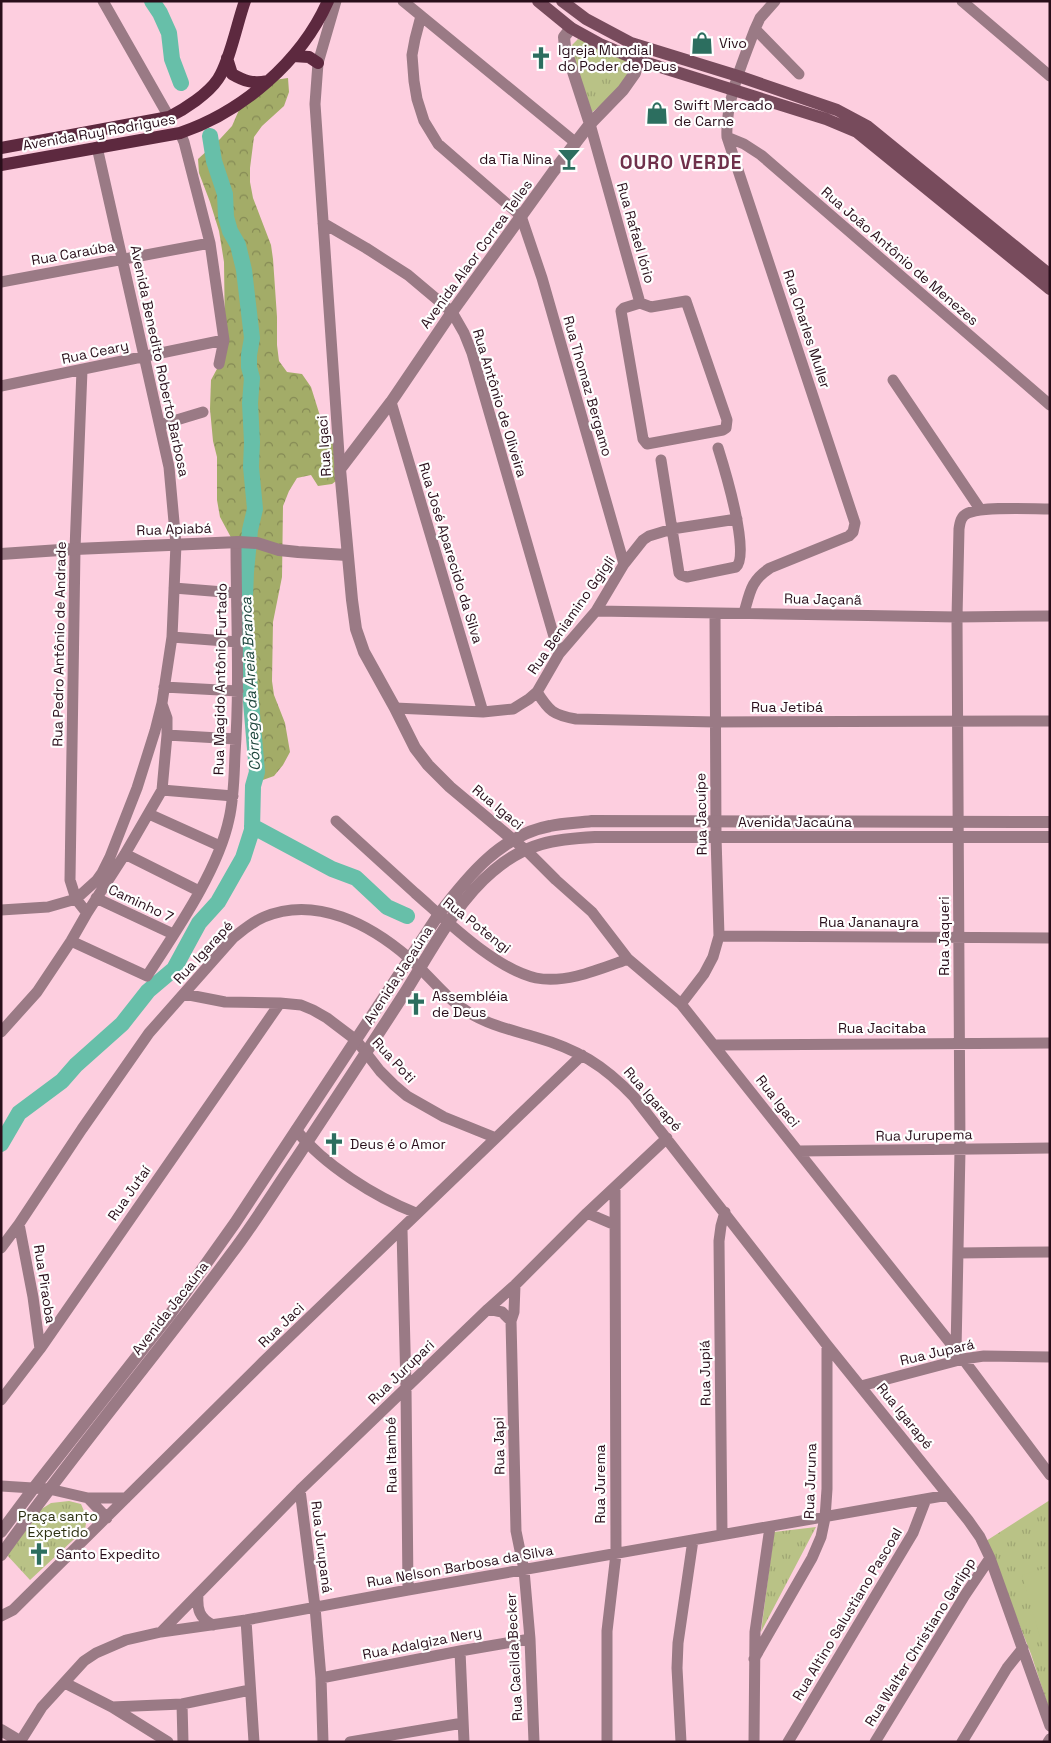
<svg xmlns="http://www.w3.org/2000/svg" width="1051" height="1743" viewBox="0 0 1051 1743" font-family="'Space Grotesk',sans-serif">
<defs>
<pattern id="grass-tufts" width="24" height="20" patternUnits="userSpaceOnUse" patternTransform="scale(1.25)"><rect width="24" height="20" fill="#b9c286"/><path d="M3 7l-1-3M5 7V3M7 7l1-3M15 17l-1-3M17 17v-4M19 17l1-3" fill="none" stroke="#9fa673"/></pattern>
<pattern id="forest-crowns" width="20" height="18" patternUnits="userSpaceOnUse" patternTransform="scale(1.25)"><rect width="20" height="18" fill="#a3ac68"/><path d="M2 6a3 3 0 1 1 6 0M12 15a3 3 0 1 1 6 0" fill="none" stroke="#858a55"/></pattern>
</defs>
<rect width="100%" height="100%" fill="#fdcedf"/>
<!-- grass -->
<path fill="url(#grass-tufts)" d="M578,39L633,62C628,86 608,99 590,114L569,53L572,45Z
M1050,1500V1712L1031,1654L986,1541Z
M69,1501L81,1504L87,1518L85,1529L30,1580L6,1554L40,1510L51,1503Z
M816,1527L761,1632L774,1532Z"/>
<!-- forest -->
<path fill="url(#forest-crowns)" d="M288,78L289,92L284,106L262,126L254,137L250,168V182L253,198L271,245L273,259L277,317V345L279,361L287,372L302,374L311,387L325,432L335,447L344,475L332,484L318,486L311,475L297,478L289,491L283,506L282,577L273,622L272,681L274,695L285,723L290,752L283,765L274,776L260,781L257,780L245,680V664L242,632V558L220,517L217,500V457L213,441L210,409L211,380L218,367L225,338L224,262L219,231L210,202L199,173L198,159L220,139L232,126L239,110L274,80Z"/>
<!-- pitch -->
<path fill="#b9c286" d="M1050,1567V1672L1022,1575Z"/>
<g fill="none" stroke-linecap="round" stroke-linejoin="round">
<!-- river -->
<path stroke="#67bfa9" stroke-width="16" d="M152,1L160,13L169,33L172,59L181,83
M252,826L332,869L356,878L387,907L407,916
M1,1144L19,1113L62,1081L76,1065L122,1024L148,991L174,969L199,923L218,902L243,858L252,830L253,786L257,772L244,620L246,572L250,530L255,509L251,467L252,442L250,403L252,378L249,367V355L252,338L244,270L238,245L230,231L226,217L225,194L214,161L210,136"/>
<!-- minor -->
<path stroke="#9a7a85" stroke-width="11" d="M103,1L169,117
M336,1L318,63L315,104L340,469
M403,1L576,143
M962,1L1050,76
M421,16L415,39L412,55L414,81L417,99L424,121L438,144L521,216L542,278L624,564
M755,29L799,74
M590,124L640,303
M180,133L184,142L210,243L224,340L219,364
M727,137L744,144L761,155L1050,405
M323,223L366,248L408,275L452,312L464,333L472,353L559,654
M1,282L210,243
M686,301L727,420L726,428L723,430L647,444L643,439L621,311L624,308L640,303L651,307Z
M82,370L75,549L70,880L76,899L87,913
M893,380L980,509
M1,386L224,340
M391,402L483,712
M160,425L203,412
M661,460L679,573L681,575L687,577L736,567C751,555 724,467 718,448
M174,588L236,593
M596,611L957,617L1050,616
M744,613C750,592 751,580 770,568L849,536L853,532L855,523L727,137C725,102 743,61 755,29L760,18L775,1
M172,637L238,642
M164,687L238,691
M537,692C549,711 553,715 576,719L715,722L1050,721
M395,708L483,712L513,709L529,699L537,692L559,654L596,611L624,564L643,540L649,536L672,529L737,519
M167,735L236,739
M162,790L233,796
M149,814L220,846
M336,821C362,845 389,869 415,893C446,920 495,969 536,978C566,984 600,969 628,959
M512,839L526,850L556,880L592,912L628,959L681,1004L963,1359L1050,1475
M125,854L199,891
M96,898L173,934
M1,910L48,907L76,899L97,880L102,873L110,857L137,788L155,731L162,703L172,637L176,544L169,467L97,147
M719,936L1050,938
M71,941L147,976C176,931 218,871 229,819C234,798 234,776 235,754C240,684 236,613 236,542
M184,994L225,1002L280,1003L301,1005L313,1010L327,1018L356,1040L380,1071L394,1085L407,1096L444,1117L496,1138
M681,1004L704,974L713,957L719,936L716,837L715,613
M1,1032L37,992L71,941L87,913L125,854L162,790L167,735V718L162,704
M715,1045L1050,1043
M296,1130C324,1165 375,1197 416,1213
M799,1151L1050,1148
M587,1213L615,1225
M19,1224L33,1297L40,1349
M402,1230L406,1388L408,1590
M1,1248L19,1224L82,1129L149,1033L233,938C243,930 252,922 264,917C316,895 371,925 409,958C430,976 445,998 468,1012C488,1025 512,1030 535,1037C577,1049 604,1065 634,1097L827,1345L968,1520L980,1537L990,1558L1050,1726
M959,1253L1050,1252
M515,1285L514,1312L511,1321L516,1531L524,1570L530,1639L534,1742
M488,1309L502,1312L511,1321
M956,1351L960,1150L957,617L959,529C960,522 961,516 968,513C984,506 1031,509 1050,509
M861,1386L963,1359L984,1356L1050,1357
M1,1400L40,1349L280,1003
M1,1486L49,1489L88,1498H126
M300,1490L315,1607L321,1678L323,1742
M88,1498L107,1518
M722,1534L719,1241L721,1226L725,1212
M198,1595C197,1609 199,1618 213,1625
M1,1616L13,1610L263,1362L582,1055
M246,1620L254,1742
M161,1632L300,1490L488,1309L515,1285L587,1213L667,1138
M460,1651L464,1742
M754,1659L812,1558L821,1537L825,1518L827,1489V1345
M321,1678L460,1651L530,1639
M65,1683L112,1707L168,1742
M182,1704L183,1742
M112,1707L182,1704L250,1690
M20,1742L42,1707L84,1661L96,1653L126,1640L161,1632L246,1620L408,1590L948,1495
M350,1742L463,1723
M607,1742V1631L616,1554L615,1187
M681,1742L677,1668L678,1643L693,1540
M754,1742L755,1632L770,1527
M788,1742L913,1533L926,1499
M875,1742L965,1595L990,1558
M962,1742L1007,1668L1023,1648
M1048,1742L1050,1739"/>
<!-- tertiary -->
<path stroke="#9a7a85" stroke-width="12" d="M571,28L564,37L565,47L590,124
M1,554L75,549L239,542L257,543L279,550L298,552L347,555
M512,839L450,787L428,765L415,748L395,708L364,652L356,629L352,600L340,469L391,402L452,312L553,172L590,124L623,90L635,73L638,60
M1,1532L33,1489L171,1313L235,1223L439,914C468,876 501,835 550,826C564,823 578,823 592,821L1050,822
M1,1555C74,1452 156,1356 231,1254C254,1224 274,1191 296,1159C333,1103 370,1047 406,991C431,951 457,901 493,871C525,843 555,839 595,837H1050
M1,1730L21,1742"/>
<!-- secondary -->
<path stroke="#774b5c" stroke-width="12" d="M538,1L571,28L600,44L638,60L826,119L857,132L1050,289
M562,1L586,19L631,43L738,76L837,110L867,126L1050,275"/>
<!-- primary -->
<path stroke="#5d293f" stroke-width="12" d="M293,56L309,57L318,63
M227,58L232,74C244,81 253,84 267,81
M1,148L169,117C185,109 208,94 218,79C230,61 237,23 245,1
M1,165L180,133C242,112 301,62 328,1"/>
</g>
<!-- icons -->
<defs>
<symbol id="shop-bare" viewBox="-9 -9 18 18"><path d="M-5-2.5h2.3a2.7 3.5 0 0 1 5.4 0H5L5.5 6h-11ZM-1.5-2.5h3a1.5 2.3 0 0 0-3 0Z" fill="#2c6e5f" stroke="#fefefe" stroke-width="2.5" paint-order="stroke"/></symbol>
<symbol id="church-bare" viewBox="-9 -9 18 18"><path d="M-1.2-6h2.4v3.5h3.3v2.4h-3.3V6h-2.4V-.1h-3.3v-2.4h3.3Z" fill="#2c6e5f" stroke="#fefefe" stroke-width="2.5" paint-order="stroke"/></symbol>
<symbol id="bar-bare" viewBox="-9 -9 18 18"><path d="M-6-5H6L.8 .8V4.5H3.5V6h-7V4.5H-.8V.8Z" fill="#2c6e5f" stroke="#fefefe" stroke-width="2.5" paint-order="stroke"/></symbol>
</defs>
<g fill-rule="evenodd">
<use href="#shop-bare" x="686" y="27" width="32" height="32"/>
<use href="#church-bare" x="525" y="42" width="32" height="32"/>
<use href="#shop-bare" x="641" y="97" width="32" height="32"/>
<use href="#bar-bare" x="553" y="143" width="32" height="32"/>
<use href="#church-bare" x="400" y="988" width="32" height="32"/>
<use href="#church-bare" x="318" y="1128" width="32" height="32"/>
<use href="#church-bare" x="23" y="1538" width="32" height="32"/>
</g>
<g text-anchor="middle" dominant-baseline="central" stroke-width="4.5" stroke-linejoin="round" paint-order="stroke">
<!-- poi labels -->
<g font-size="14" fill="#290e1a" stroke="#fefefe" text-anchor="start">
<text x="719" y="43">Vivo</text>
<text x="558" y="50">Igreja Mundial<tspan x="558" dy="16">do Poder de Deus</tspan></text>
<text x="674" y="105">Swift Mercado<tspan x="674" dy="16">de Carne</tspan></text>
<text x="552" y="159" text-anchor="end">da Tia Nina</text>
<text x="432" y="996">Assembléia<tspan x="432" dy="16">de Deus</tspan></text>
<text x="350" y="1144">Deus é o Amor</text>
<text x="56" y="1554">Santo Expedito</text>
</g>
<!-- street labels -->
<g font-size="14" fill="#290e1a" stroke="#fefefe">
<text transform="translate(99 132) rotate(-10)">Avenida Ruy Rodrigues</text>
<text transform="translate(636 233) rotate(74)">Rua Rafael Iório</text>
<text transform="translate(73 253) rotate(-10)">Rua Caraúba</text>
<text transform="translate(476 254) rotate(-54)">Avenida Alaor Correa Telles</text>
<text transform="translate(900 256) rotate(41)">Rua João Antônio de Menezes</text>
<text transform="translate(807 329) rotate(72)">Rua Charles Muller</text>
<text transform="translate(95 352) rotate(-12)">Rua Ceary</text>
<text transform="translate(160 361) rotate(78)">Avenida Benedito Roberto Barbosa</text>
<text transform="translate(588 386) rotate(74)">Rua Thomaz Bergamo</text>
<text transform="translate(500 403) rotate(73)">Rua Antônio de Oliveira</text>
<text transform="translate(324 446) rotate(-94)">Rua Igaci</text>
<text transform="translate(174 529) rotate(-2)">Rua Apiabá</text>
<text transform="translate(451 553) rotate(73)">Rua José Aparecido da Silva</text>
<text transform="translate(823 599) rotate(1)">Rua Jaçanã</text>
<text transform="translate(571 615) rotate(-55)">Rua Beniamino Ggigli</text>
<text transform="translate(59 644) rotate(-89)">Rua Pedro Antônio de Andrade</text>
<text transform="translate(220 679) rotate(-89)">Rua Magido Antônio Furtado</text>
<text x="787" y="707">Rua Jetibá</text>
<text transform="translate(498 807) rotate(40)">Rua Igaci</text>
<text transform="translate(701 814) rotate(-91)">Rua Jacuípe</text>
<text x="795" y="822">Avenida Jacaúna</text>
<text transform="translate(141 903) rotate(25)">Caminho 7</text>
<text x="869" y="922">Rua Jananayra</text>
<text transform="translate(477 925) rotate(38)">Rua Potengi</text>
<text transform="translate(944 936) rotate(-90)">Rua Jaqueri</text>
<text transform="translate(203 952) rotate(-47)">Rua Igarapé</text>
<text transform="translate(398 975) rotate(-57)">Avenida Jacaúna</text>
<text x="882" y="1028">Rua Jacitaba</text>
<text transform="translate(394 1060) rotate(47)">Rua Poti</text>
<text transform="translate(653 1099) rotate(49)">Rua Igarapé</text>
<text transform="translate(778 1101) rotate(52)">Rua Igaci</text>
<text transform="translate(924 1135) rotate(-1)">Rua Jurupema</text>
<text transform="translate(129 1193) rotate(-55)">Rua Jutaí</text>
<text transform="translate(45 1284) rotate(81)">Rua Piraoba</text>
<text transform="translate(170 1308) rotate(-52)">Avenida Jacaúna</text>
<text transform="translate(281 1325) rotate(-44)">Rua Jaci</text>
<text transform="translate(937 1352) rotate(-13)">Rua Jupará</text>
<text transform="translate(401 1372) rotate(-44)">Rua Jurupari</text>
<text transform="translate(705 1373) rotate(-91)">Rua Jupiá</text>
<text transform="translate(905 1416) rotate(51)">Rua Igarapé</text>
<text transform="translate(499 1446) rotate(-91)">Rua Japi</text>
<text transform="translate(391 1455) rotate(-91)">Rua Itambé</text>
<text transform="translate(810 1481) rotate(-88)">Rua Juruna</text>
<text transform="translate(600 1484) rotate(-90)">Rua Jurema</text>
<text transform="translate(322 1547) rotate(83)">Rua Jurupaná</text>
<text transform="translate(460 1566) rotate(-10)">Rua Nelson Barbosa da Silva</text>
<text transform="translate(847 1614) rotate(-59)">Rua Altino Salustiano Pascoal</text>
<text transform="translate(920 1642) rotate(-58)">Rua Walter Christiano Garlipp</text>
<text transform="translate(422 1643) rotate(-11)">Rua Adalgiza Nery</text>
<text transform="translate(514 1657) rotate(-93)">Rua Cacilda Becker</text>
</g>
<!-- park labels -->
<g font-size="14" fill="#2d3112" stroke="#fefefe">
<text x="58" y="1516">Praça santo<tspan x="58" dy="16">Expetido</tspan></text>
</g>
<!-- water labels -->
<g font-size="15" font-style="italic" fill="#1d453c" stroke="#fefefe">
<text transform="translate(250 684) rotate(-93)">Córrego da Areia Branca</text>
</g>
<!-- district labels -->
<g font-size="19" font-weight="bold" letter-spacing="1" fill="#6f304b" stroke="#fefefe">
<text x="681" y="162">OURO VERDE</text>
</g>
</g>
<!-- border -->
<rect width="1051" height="1743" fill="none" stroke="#290e1a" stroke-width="5"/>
</svg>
